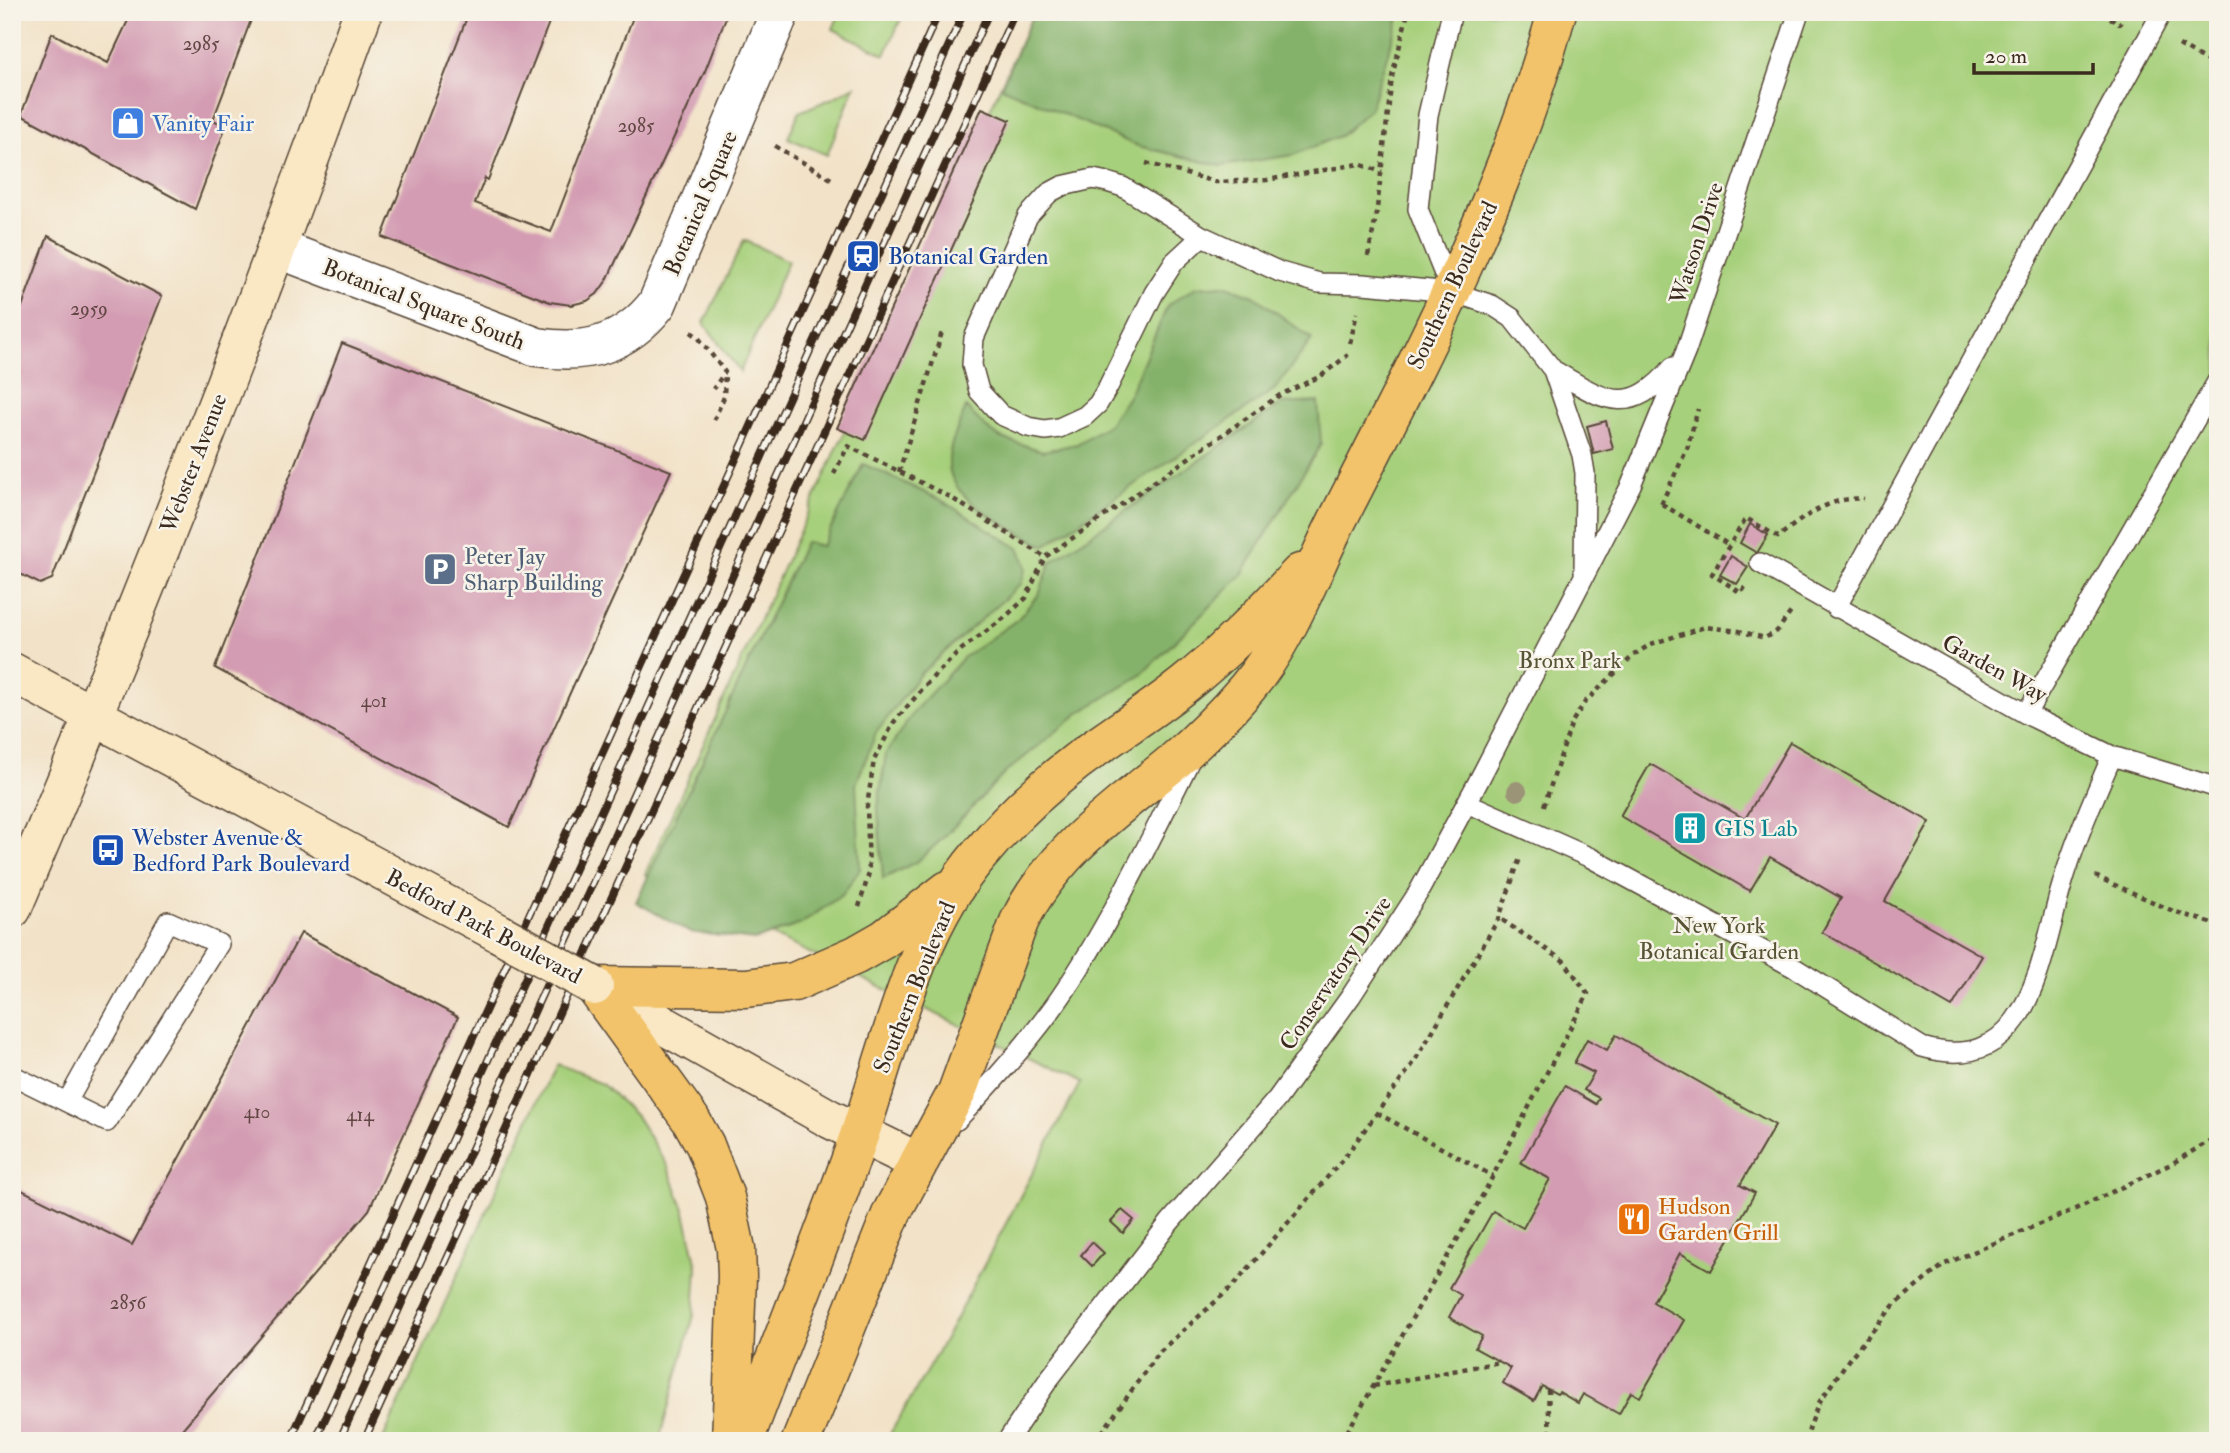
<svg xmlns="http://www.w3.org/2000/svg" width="2230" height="1453" viewBox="0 0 2230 1453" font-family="'IM FELL Double Pica',serif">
<rect width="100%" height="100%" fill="#f7f3e8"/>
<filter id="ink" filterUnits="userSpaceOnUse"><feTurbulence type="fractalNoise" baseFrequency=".0143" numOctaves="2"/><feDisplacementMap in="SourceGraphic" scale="14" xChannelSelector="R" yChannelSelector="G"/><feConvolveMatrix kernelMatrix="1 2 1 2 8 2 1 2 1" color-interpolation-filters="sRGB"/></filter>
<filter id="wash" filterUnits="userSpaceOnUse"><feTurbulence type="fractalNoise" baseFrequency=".00686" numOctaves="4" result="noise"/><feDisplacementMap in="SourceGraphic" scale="28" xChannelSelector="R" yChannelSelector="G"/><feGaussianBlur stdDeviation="1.57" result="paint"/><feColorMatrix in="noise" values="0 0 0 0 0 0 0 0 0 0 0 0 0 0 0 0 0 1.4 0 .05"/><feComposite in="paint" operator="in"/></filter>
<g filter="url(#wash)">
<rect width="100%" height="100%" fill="#f2e2c7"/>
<path fill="#a7d07b" stroke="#717d4c" stroke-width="2" d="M840 12H904L885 55 833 29Z
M1034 12H2218V1441H886L944 1341 1080 1083 645 874Z
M855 86 827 155 788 138 799 112 833 98Z
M744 240 788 261 740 372 704 323Z
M553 1065 602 1084 636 1116 667 1165 685 1212 697 1267 694 1315 659 1441H382Z"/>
<path fill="#85b26b" stroke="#606e44" stroke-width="2" d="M1034 12H1401L1370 109 1340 136 1293 155 1221 166 1138 146 1001 87Z
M1224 285 1254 296 1312 339 1275 389 1044 546C1015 529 950 503 949 464 948 445 960 424 966 407L984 426 1001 438 1043 451 1077 444 1109 424 1129 395 1168 305 1196 287Z
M1318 402 1321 444 1241 576 1140 676 1079 713 1005 773 943 838 918 861 883 879 878 807 886 753 916 709 964 657 1018 619 1039 594 1051 562 1281 404Z
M863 464 941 500 1020 549 1026 568 1021 584 920 674 876 733 856 784 860 869 843 894 801 924 755 940 689 932 636 902 805 542 822 546Z"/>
<g id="blocks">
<path fill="#d39cb2" d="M132 12H254L213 120 226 126 195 209 21 115 52 33 108 63Z
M469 12H553L488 180 485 178 475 203 551 232 635 12H728L705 71 607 280 597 294 587 301 571 305 550 302 382 237Z
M982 108 1010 120 865 440 837 428Z
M48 236 162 296 52 579 40 584 12 570V317L17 320Z
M342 343 671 471 509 827 215 668Z
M1606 421 1613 449 1594 454 1587 426Z
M1750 524 1768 535 1757 553 1740 543Z
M1731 556 1748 567 1737 584 1720 575Z
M1790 742 1930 822 1885 901 1982 956 1952 1007 1822 932 1841 898 1770 857 1750 891 1620 816 1650 764 1745 819Z
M301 933 458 1017 369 1210 172 1441H12V1185L132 1245Z
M1616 1035 1775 1125 1740 1185 1755 1193 1711 1271 1680 1253 1653 1302 1684 1320 1640 1397 1631 1392 1619 1414 1583 1394 1578 1403 1559 1392 1557 1394 1542 1386 1534 1401 1503 1383 1511 1368 1475 1348 1482 1336 1449 1317 1461 1295 1449 1288 1493 1211 1523 1228 1550 1179 1521 1163 1565 1086 1596 1104 1599 1098 1584 1090 1594 1073 1574 1063 1587 1039 1607 1050Z
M1122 1210 1134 1220 1123 1233 1111 1222Z
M1092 1242 1104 1253 1092 1266 1081 1255Z"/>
</g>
</g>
<g filter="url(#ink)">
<use href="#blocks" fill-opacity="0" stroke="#564637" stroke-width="2"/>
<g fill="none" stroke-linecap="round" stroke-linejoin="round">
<g stroke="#564637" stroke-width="22">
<path id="lane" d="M1202 236 1174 262 1154 293 1108 387 1098 404 1085 416 1059 428 1045 430 1028 427 1001 415 979 391 972 365 974 338 1028 216 1049 193 1062 186 1093 179 1107 182 1123 187 1202 236 1280 272 1319 283 1363 284 1452 292 1492 305 1512 318 1553 370 1582 455 1585 473 1584 572
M1450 289 1418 209 1428 115 1452 12
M1553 370C1603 399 1628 420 1673 367
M1760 563 2026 714 2112 756 2218 788
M1836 608 2162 12
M2026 714 2218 380
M1467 803 1591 858 1793 967 1922 1047C2027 1078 2040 964 2060 892 2073 845 2093 800 2112 756
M12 1075 107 1122 219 944 168 921 67 1102
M957 1120C993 1082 1037 1033 1066 989 1112 919 1153 835 1190 760
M1007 1441 1049 1379 1170 1222 1277 1099 1351 996 1418 893 1478 782 1631 485 1686 351 1799 12"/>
</g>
<g stroke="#564637" stroke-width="41">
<path id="street" d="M276 248 537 347C586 355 625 345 657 304L780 12"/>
</g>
<g stroke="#564637" stroke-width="41">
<path id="secondary" d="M12 672 499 933
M12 909C138 614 255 314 363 12
M594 986 830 1119 918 1162"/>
</g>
<g stroke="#564637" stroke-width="41">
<path id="primary" d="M594 986 691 1120 705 1145 725 1197 736 1249 737 1276 731 1441
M594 986 746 988 794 982 856 955 884 939 948 890
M744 1441C782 1339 823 1239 859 1136 891 1043 914 931 980 854 1008 820 1041 789 1076 762 1112 735 1150 712 1185 684 1227 651 1263 612 1300 573
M801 1441 892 1212 957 1092 1019 922C1052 853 1114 811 1171 764 1198 741 1224 715 1247 688 1289 638 1310 574 1339 517 1422 354 1509 190 1557 12"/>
</g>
<path stroke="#564637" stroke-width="4.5" stroke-dasharray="5 5" stroke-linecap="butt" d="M2102 12 2119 24 2121 22
M2179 45 2218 67
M775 146 833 180
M1146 163 1216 182 1267 180 1359 164 1382 172
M1368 256 1376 217 1392 77 1408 12
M963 263 972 265
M691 332 698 337 725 372 713 389
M1350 343 1357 313
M714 420 724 397 725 373
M899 472 942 332
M834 474 848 446 950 497 1045 557
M1661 504 1687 449 1698 409
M1662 504 1729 545
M1745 587 1741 593 1712 574 1746 518 1778 537C1802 518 1832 495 1864 499
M1544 806 1572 722 1585 702 1634 655 1651 644 1705 627 1739 631 1765 638 1777 631 1791 612
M2095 876 2173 911 2218 925
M859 907 869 873 867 806 874 760 894 722 931 679 962 649 1003 619 1026 598 1045 557 1280 395 1321 376 1348 355
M1377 1113 1493 1176
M1374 1386 1500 1362
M1548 1389 1550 1441
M1096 1441 1158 1353 1233 1286 1344 1158 1415 1061 1499 918 1520 858
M1342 1441 1485 1191 1588 994 1564 961 1499 918
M1805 1441 1818 1404 1849 1359 1895 1304 1945 1264 2080 1207 2171 1164 2218 1136"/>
<use href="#lane" stroke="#fff" stroke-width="19"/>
<use href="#street" stroke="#fff" stroke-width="38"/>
<use href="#secondary" stroke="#fae7c3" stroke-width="38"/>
<use href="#primary" stroke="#f2c36a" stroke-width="38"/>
<g stroke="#3b2a1e" stroke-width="8">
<path id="rail" d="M290 1441 939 12
M315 1441 964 12
M339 1441 989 12
M364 1441 1015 12"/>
</g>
<use href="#rail" stroke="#f7f3e8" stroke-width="5" stroke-dasharray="16" stroke-linecap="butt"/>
<g stroke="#564637" stroke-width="41" stroke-linecap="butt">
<path id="secondary-bridge" d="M499 933 594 986"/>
</g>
<use href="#secondary-bridge" stroke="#fae7c3" stroke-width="38"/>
</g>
<circle fill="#9c9477" cx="1517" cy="791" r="10"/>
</g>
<defs>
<g id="shop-square" transform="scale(1.75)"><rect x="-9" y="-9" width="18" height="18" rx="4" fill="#3f7fe0" stroke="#f7f3e8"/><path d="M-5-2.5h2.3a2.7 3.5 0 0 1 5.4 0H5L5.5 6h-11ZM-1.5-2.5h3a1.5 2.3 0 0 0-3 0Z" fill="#fff"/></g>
<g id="station-square" transform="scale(1.75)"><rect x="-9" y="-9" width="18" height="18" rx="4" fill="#1a4fb4" stroke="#f7f3e8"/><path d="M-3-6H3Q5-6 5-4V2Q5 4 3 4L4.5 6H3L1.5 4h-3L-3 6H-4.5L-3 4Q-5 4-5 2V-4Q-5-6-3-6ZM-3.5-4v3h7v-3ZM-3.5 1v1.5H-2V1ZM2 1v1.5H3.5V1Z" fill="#fff"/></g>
<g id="parking-square" transform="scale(1.75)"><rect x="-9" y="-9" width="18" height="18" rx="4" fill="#5c6f8a" stroke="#f7f3e8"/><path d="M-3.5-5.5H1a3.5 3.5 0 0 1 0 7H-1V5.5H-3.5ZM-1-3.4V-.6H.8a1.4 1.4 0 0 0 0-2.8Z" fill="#fff"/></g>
<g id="building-square" transform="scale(1.75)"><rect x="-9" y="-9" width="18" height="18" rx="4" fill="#0f9aa8" stroke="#f7f3e8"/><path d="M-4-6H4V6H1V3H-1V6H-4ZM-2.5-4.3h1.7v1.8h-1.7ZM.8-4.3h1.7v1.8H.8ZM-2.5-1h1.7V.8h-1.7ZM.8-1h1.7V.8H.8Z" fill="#fff"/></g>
<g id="bus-square" transform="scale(1.75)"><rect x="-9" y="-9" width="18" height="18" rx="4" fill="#1a4fb4" stroke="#f7f3e8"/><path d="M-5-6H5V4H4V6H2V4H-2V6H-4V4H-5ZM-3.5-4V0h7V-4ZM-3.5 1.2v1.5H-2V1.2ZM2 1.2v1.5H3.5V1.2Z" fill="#fff"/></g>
<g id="restaurant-square" transform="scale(1.75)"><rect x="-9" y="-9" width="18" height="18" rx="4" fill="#e8710a" stroke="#f7f3e8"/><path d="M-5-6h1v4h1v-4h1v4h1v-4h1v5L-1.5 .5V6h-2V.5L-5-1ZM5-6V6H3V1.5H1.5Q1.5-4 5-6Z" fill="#fff"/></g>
</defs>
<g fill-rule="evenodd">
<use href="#shop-square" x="128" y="123"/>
<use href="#station-square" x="863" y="256"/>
<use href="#parking-square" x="440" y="569"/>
<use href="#building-square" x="1690" y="828"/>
<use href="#bus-square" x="108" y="850"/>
<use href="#restaurant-square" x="1634" y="1219"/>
</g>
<g text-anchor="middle" stroke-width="5" stroke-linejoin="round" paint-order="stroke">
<g font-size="19" fill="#614643">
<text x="201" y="50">2985</text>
<text x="636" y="132">2985</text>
<text x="89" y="315">2959</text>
<text x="374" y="707">401</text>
<text x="257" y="1118">410</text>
<text x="360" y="1121">414</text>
<text x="128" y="1309">2856</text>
</g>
<g font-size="23" fill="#366cbe" stroke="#f7f3e8" text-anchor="start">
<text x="152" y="131">Vanity Fair</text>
</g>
<g font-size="23" fill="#3b2a1e" stroke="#f7f3e8">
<text transform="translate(700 203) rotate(-67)" y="8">Botanical Square</text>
<text transform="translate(1696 243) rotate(-72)" y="8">Watson Drive</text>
<text transform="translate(1452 285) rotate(-65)" y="8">Southern Boulevard</text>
<text transform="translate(424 304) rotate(21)" y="8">Botanical Square South</text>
<text transform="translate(193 463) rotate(-69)" y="8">Webster Avenue</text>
<text transform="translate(1995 668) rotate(29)" y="8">Garden Way</text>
<text transform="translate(484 926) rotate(28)" y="8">Bedford Park Boulevard</text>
<text transform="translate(1335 973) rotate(-56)" y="8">Conservatory Drive</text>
<text transform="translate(914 987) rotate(-68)" y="8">Southern Boulevard</text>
</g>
<g font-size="23" fill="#164399" stroke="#f7f3e8" text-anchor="start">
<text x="888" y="264">Botanical Garden</text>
<text x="132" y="845">Webster Avenue &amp;<tspan x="132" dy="26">Bedford Park Boulevard</tspan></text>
</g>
<g font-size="23" fill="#4e5e75" stroke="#f7f3e8" text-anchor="start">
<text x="464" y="564">Peter Jay<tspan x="464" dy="26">Sharp Building</tspan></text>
</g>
<g font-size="23" fill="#565435" stroke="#f7f3e8">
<text x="1570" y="668">Bronx Park</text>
<text x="1719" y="933">New York<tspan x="1719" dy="26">Botanical Garden</tspan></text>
</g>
<g font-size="23" fill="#0d838f" stroke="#f7f3e8" text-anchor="start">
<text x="1714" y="836">GIS Lab</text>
</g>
<g font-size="23" fill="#c56008" stroke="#f7f3e8" text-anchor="start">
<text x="1658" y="1214">Hudson<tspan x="1658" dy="26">Garden Grill</tspan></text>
</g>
</g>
<rect width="2230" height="1453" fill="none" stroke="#f7f3e8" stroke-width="42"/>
<path d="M1974 63v10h119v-10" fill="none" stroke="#3b2a1e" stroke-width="3.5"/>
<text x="1985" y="63" font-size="21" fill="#3b2a1e" stroke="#f7f3e8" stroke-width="5" paint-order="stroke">20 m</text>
</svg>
